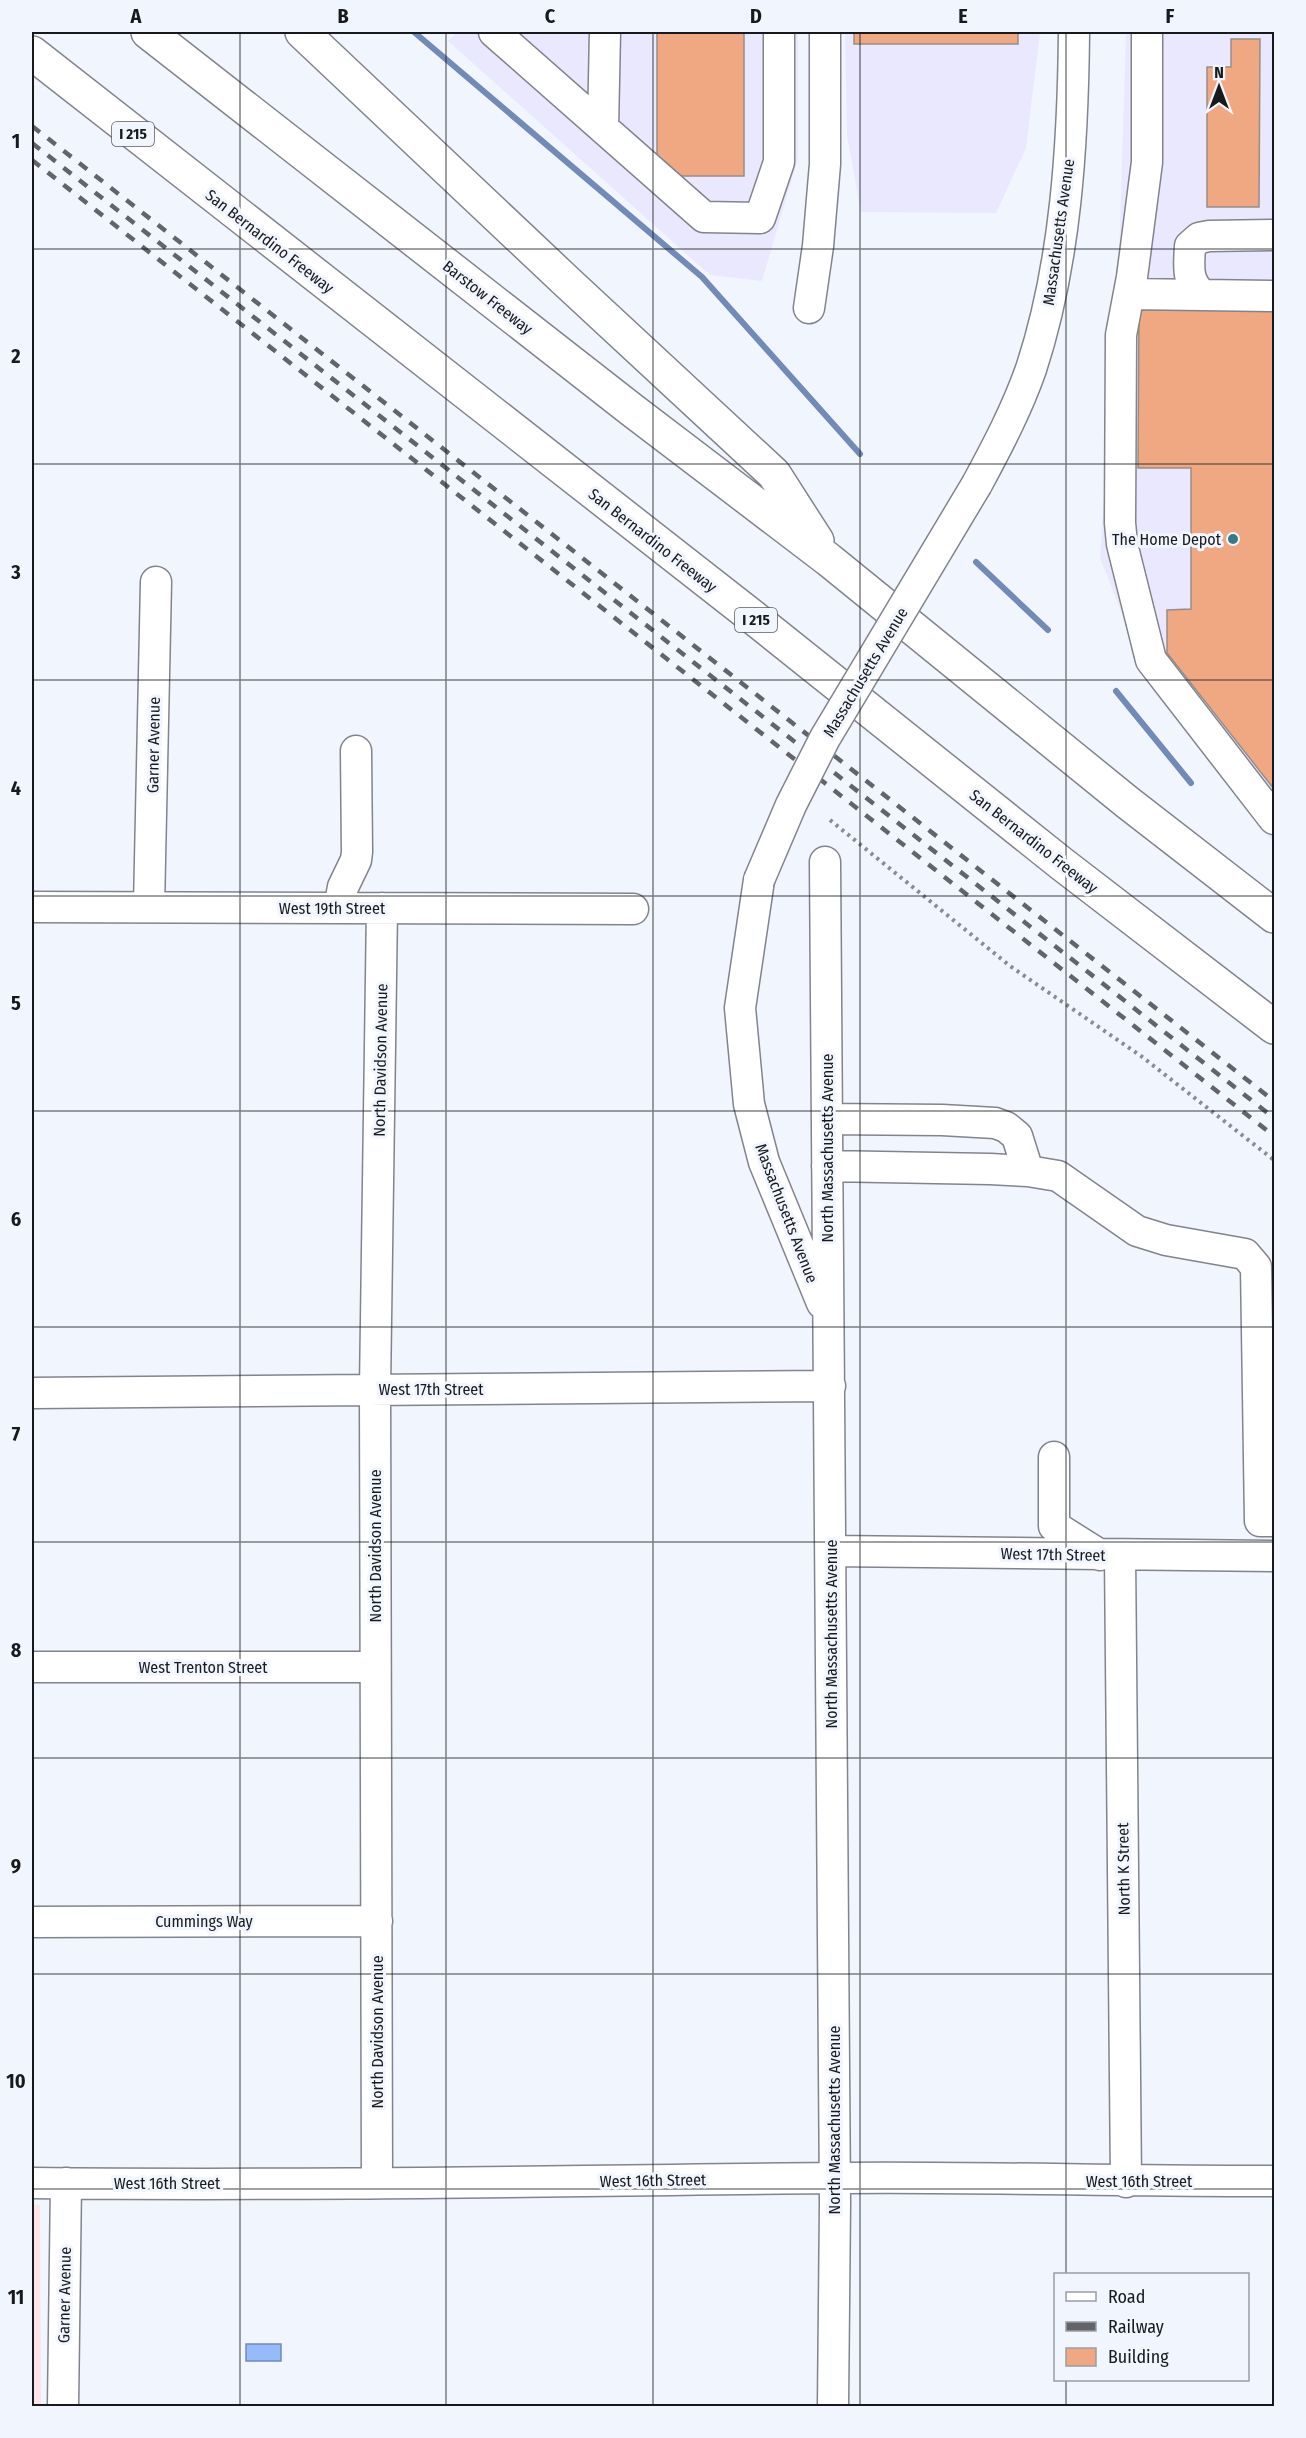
<svg xmlns="http://www.w3.org/2000/svg" width="1306" height="2438" viewBox="0 0 1306 2438" font-family="'Fira Sans Condensed',sans-serif">
<rect width="100%" height="100%" fill="#f1f5fe"/>
<path fill="#eae8fe" d="M458 32H798V158L762 281 710 275 448 41Z
M845 32H1040L1026 148 996 213 861 212 847 135Z
M1126 32H1274V843L1152 690 1100 558 1118 291Z"/>
<path fill="#fee3e9" d="M32 2205H40L41 2406H32Z"/>
<path fill="#97bafa" stroke="#718ab8" stroke-width="1.5" d="M246 2344H281V2361H246Z"/>
<g fill="none" stroke-linecap="round" stroke-linejoin="round">
<path stroke="#718ab8" stroke-width="6" d="M414 32 702 277 860 454
M976 562 1048 630
M1116 691 1191 783"/>
</g>
<path fill="#f0a882" stroke="#968d88" stroke-width="1.5" d="M657 32H744V176H677L657 159Z
M854 32H1018V44H854Z
M1231 39H1260L1259 207H1207V67H1231Z
M1274 309V789L1167 653V610L1191 609V468H1138L1139 310Z"/>
<g fill="none" stroke-linecap="round" stroke-linejoin="round">
<g stroke="#81848c" stroke-width="33">
<path id="minor" d="M494 32 704 217 760 218 779 162V32
M1147 32V162L1132 277 1121 335 1120 523 1122 544 1151 660 1274 819
M603 128 605 32
M1274 235 1209 236 1199 238 1190 246C1189 266 1186 282 1203 295L1274 296
M1129 294 1203 295
M809 308 818 246 825 164V32
M977 484C997 447 1017 409 1031 369 1066 263 1073 143 1074 32
M825 862 835 2202 833 2406
M759 880 740 1008 749 1104 764 1162 822 1303
M32 907 633 909
M149 907 156 582
M339 908 343 887 356 860 357 852 356 751
M827 1119 942 1120 995 1123 1006 1127 1017 1136 1028 1171
M827 1166 990 1169 1028 1171 1058 1176 1137 1231 1166 1240 1245 1254 1256 1267 1260 1521H1274
M32 1393 830 1386
M1054 1457V1526L1100 1555
M831 1551 1274 1556
M1120 1555 1126 2182
M32 1667H375
M32 1922 377 1921
M32 2183C298 2186 565 2181 831 2178 979 2176 1127 2182 1274 2181
M377 2183 375 1389 382 908
M63 2406 66 2183"/>
</g>
<g stroke="#81848c" stroke-width="36">
<path id="highway" d="M148 32 632 410 829 560 1127 802 1274 916
M302 32 567 282 774 474 817 541
M32 53 749 614 1062 864 1274 1027"/>
</g>
<path stroke="#898b92" stroke-width="4" stroke-dasharray="3 4.5" stroke-linecap="butt" d="M830 820 1010 966 1141 1056 1274 1160"/>
<use href="#minor" stroke="#fff" stroke-width="30"/>
<use href="#highway" stroke="#fff" stroke-width="33"/>
<path stroke="#62646a" stroke-width="4.5" stroke-dasharray="10 10" stroke-linecap="butt" d="M32 126 1274 1101
M32 143 1274 1118
M32 160 1274 1136"/>
<g stroke="#81848c" stroke-width="33" stroke-linecap="butt">
<path id="minor-bridge" d="M759 880 791 805 825 738 977 484"/>
</g>
<use href="#minor-bridge" stroke="#fff" stroke-width="30"/>
</g>
<path fill="none" stroke="#18191d" stroke-width="1.5" stroke-opacity="0.55" d="M240 32V2406M446 32V2406M653 32V2406M860 32V2406M1066 32V2274M32 249H1274M32 464H1274M32 680H1274M32 896H1274M32 1111H1274M32 1327H1274M32 1542H1274M32 1758H1274M32 1974H1274M32 2189H1274M1066 2380V2406"/>
<circle fill="#347c84" stroke="#f1f5fe" stroke-width="2" cx="1233" cy="539" r="6"/>
<g text-anchor="middle" stroke-width="6" stroke-linejoin="round" paint-order="stroke">
<g fill="#f1f5fe" stroke="#595b60" stroke-width="1.5">
<rect x="112" y="122" width="42" height="24" rx="4.5"/>
<rect x="735" y="608" width="42" height="24" rx="4.5"/>
</g>
<g font-size="15" font-weight="bold" fill="#18191d">
<text x="133" y="139">I 215</text>
<text x="756" y="625">I 215</text>
</g>
<g font-size="16" fill="#18191d" stroke="#f1f5fe">
<text transform="translate(1058 232) rotate(-82)" y="6">Massachusetts Avenue</text>
<text transform="translate(270 241) rotate(38)" y="6">San Bernardino Freeway</text>
<text transform="translate(488 297) rotate(38)" y="6">Barstow Freeway</text>
<text transform="translate(653 540) rotate(38)" y="6">San Bernardino Freeway</text>
<text transform="translate(865 672) rotate(-59)" y="6">Massachusetts Avenue</text>
<text transform="translate(153 745) rotate(-89)" y="6">Garner Avenue</text>
<text transform="translate(1034 841) rotate(38)" y="6">San Bernardino Freeway</text>
<text x="332" y="914">West 19th Street</text>
<text transform="translate(380 1060) rotate(-89)" y="6">North Davidson Avenue</text>
<text transform="translate(827 1148) rotate(-90)" y="6">North Massachusetts Avenue</text>
<text transform="translate(787 1213) rotate(69)" y="6">Massachusetts Avenue</text>
<text x="431" y="1395">West 17th Street</text>
<text transform="translate(375 1546) rotate(-90)" y="6">North Davidson Avenue</text>
<text transform="translate(1053 1554) rotate(1)" y="6">West 17th Street</text>
<text transform="translate(831 1634) rotate(-90)" y="6">North Massachusetts Avenue</text>
<text x="203" y="1673">West Trenton Street</text>
<text transform="translate(1123 1869) rotate(-91)" y="6">North K Street</text>
<text x="204" y="1927">Cummings Way</text>
<text transform="translate(377 2032) rotate(-90)" y="6">North Davidson Avenue</text>
<text transform="translate(834 2120) rotate(-90)" y="6">North Massachusetts Avenue</text>
<text transform="translate(653 2180) rotate(-1)" y="6">West 16th Street</text>
<text x="1139" y="2187">West 16th Street</text>
<text x="167" y="2189">West 16th Street</text>
<text transform="translate(64 2295) rotate(-89)" y="6">Garner Avenue</text>
</g>
<g font-size="16" fill="#18191d" stroke="#f1f5fe" text-anchor="end">
<text x="1221" y="545">The Home Depot</text>
</g>
</g>
<rect width="1306" height="2438" fill="none" stroke="#f1f5fe" stroke-width="66"/>
<rect x="1054" y="2273" width="195" height="108" fill="#f1f5fe" stroke="#9a9da4" stroke-width="1.5"/>
<rect x="1066" y="2292" width="30" height="9" fill="#ffffff" stroke="#9a9da4" stroke-width="1.5"/>
<text x="1108" y="2303" font-size="18" fill="#18191d">Road</text>
<rect x="1066" y="2322" width="30" height="9" fill="#62646a" stroke="#9a9da4" stroke-width="1.5"/>
<text x="1108" y="2333" font-size="18" fill="#18191d">Railway</text>
<rect x="1066" y="2348" width="30" height="18" fill="#f0a882" stroke="#9a9da4" stroke-width="1.5"/>
<text x="1108" y="2363" font-size="18" fill="#18191d">Building</text>
<g transform="translate(1219 87)" stroke="#f1f5fe" stroke-width="4.5" paint-order="stroke">
<path d="M0-4.5L10 22L0 15L-10 22Z" fill="#18191d"/>
<text y="-9" font-size="16" font-weight="bold" text-anchor="middle" fill="#18191d">N</text>
</g>
<rect x="33" y="33" width="1240" height="2372" fill="none" stroke="#18191d" stroke-width="2"/>
<g font-size="20" text-anchor="middle" font-weight="bold" fill="#18191d">
<text x="136" y="23">A</text>
<text x="343" y="23">B</text>
<text x="550" y="23">C</text>
<text x="756" y="23">D</text>
<text x="963" y="23">E</text>
<text x="1170" y="23">F</text>
<text x="16" y="148">1</text>
<text x="16" y="363">2</text>
<text x="16" y="579">3</text>
<text x="16" y="795">4</text>
<text x="16" y="1010">5</text>
<text x="16" y="1226">6</text>
<text x="16" y="1441">7</text>
<text x="16" y="1657">8</text>
<text x="16" y="1873">9</text>
<text x="16" y="2088">10</text>
<text x="16" y="2304">11</text>
</g>
</svg>
